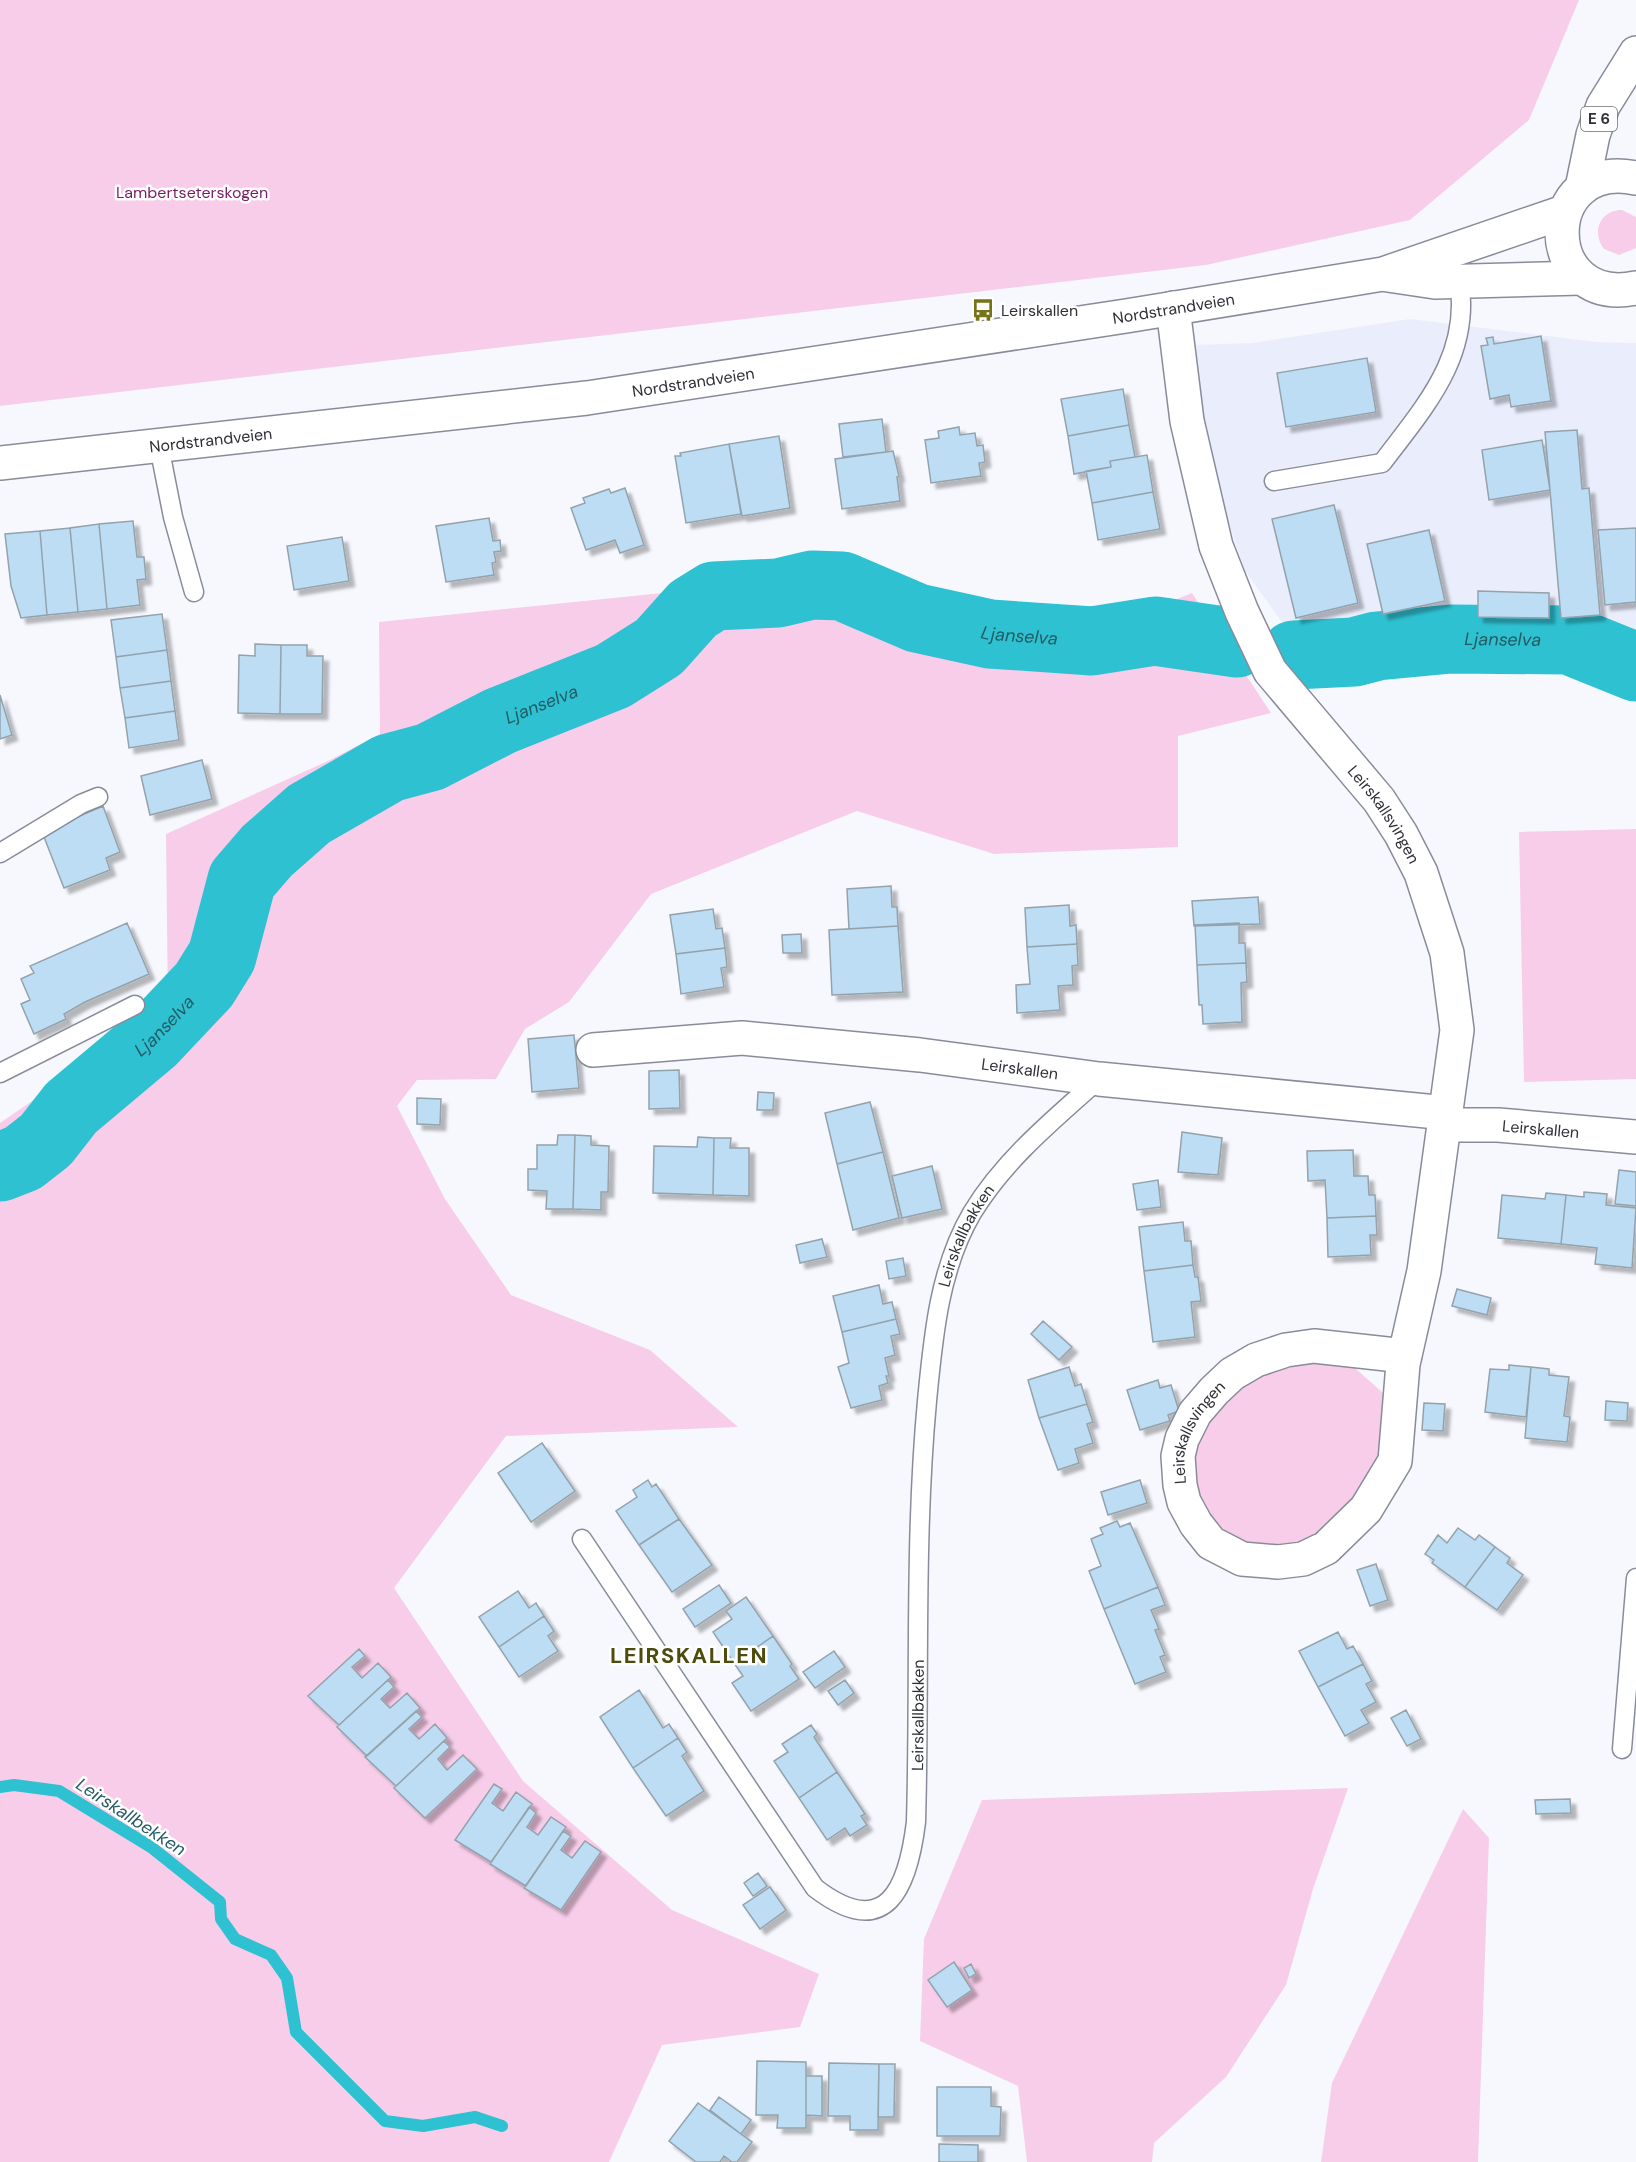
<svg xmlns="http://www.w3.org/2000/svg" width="1636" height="2162" viewBox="0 0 1636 2162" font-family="'DM Sans',sans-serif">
<defs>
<filter id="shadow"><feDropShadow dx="5.5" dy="5.5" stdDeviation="1.5" flood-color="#0004"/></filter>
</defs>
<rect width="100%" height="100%" fill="#f6f8fe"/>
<path fill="#eaeefc" d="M1410 319 1597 342 1636 343V663L1287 629 1245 571 1213 477 1193 345 1252 343Z"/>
<path fill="#f8cde9" d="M0 0H1579L1529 120 1410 220 1206 265 0 406Z
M1622 210 1636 217V248L1619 255 1604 249C1591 232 1600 210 1622 210Z
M825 558 1079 639 1192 593 1271 713 1178 736V847L994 854 857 811 651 894 569 1002 525 1029 496 1079 417 1080 397 1106 445 1199 511 1295 650 1350 738 1427 506 1436 394 1588 523 1781 672 1910 819 1974 800 2027 662 2045 609 2162H0V1123L168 1008 166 834 328 761 380 734 379 622 692 590Z
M1636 829V1079L1524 1082 1519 832Z
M1334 1363 1355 1368 1383 1393 1389 1410 1381 1457 1363 1490 1321 1533 1302 1543 1278 1549 1256 1546 1240 1541 1216 1525 1199 1501 1190 1469 1194 1443 1217 1409 1236 1391 1257 1378 1301 1364Z
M1348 1788 1313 1889 1286 1985 1226 2077 1154 2143 1152 2162H1027L1018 2086 920 2041 924 1939 982 1800Z
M1463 1809 1489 1838 1478 2162H1321L1332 2083Z"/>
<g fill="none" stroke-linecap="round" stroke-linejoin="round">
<path stroke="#2ec1d2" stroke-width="12" d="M0 1787 14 1785 59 1791 151 1847 220 1902 221 1919 235 1939 271 1955 287 1978 296 2032 385 2121 423 2126 475 2117 502 2126"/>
<g stroke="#2ec1d2" stroke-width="69">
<path id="s1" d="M1294 655 1354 652 1377 646 1451 639 1569 640 1636 667"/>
<path id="s2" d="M0 1167 23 1158 46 1140 71 1108 152 1040 204 985 222 956 242 880 267 851 309 814 389 768 430 757 500 721 613 676 659 647 693 609 714 596 778 593 812 585 842 586 917 618 990 634 1092 641 1155 631 1237 643"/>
</g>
</g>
<path fill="#bcddf4" stroke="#94a2ac" stroke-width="1.5" filter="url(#shadow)" d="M1541 336 1551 401 1511 407 1509 395 1490 399 1481 346 1488 345 1486 338 1493 337 1494 344Z
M1367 358 1376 412 1286 427 1277 373Z
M1123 389 1129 425 1068 436 1061 399Z
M882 419 886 452 843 457 839 424Z
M1129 425 1135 457 1110 461 1111 467 1074 474 1068 436Z
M959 427 960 435 975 433 977 446 983 445 985 462 979 463 981 476 931 483 925 440 939 438 938 431Z
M1577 430 1582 489 1589 488 1600 615 1561 618 1545 432Z
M779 436 790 508 742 516 729 444Z
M1542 440 1550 490 1489 500 1482 450Z
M729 444 741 514 686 523 675 456H681L680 453Z
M893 451 899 476 897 477 900 501 842 509 835 459Z
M1147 455 1153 492 1092 503 1086 471 1111 467 1110 461Z
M625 488 644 545 620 553 615 540 586 550 571 508 585 503 583 498 609 489 611 493Z
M1153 492 1160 529 1098 540 1092 503Z
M1334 505 1358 603 1296 618 1272 519Z
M489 518 493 541 500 540 501 551 494 552 496 562 492 563 494 575 446 582 436 526Z
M133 521 137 557H144L146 579 137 580 140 605 107 609 99 524Z
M99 524 107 609 78 612 70 528Z
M70 528 78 612 47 615 40 531Z
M1636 528V602L1605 605 1598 530Z
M1429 530 1445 601 1383 614 1367 544Z
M40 531 47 615 21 618 11 586 5 534Z
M342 537 349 581 294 590 287 546Z
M1478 591 1549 593V618L1478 617Z
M162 614 167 650 116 657 111 620Z
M255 644 281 645 280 714 238 713 239 655 255 656Z
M281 645H307V656H323L322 714H280Z
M167 650 171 681 120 688 116 657Z
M171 681 175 711 125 718 120 688Z
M0 695 12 735 0 739Z
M175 711 179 740 129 748 125 718Z
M202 760 212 799 150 815 141 776Z
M103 806 120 852 106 858 110 870 64 888 42 832Z
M891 886 892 907H897L898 926 849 929 847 889Z
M1258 897 1260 924 1194 926 1192 901Z
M1069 905 1070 926 1076 925 1077 944 1027 947 1025 908Z
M713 909 716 929 722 928 725 948 676 954 670 915Z
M127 923 149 974 85 1002 64 1014 66 1019 34 1034 21 1004 30 1000 21 979 34 973 30 966Z
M1239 923V943H1245L1246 963 1197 965 1195 925Z
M898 926 903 992 832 995 829 930Z
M801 934 802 953H783L782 935Z
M1077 944 1078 965 1072 966 1073 985 1058 986 1060 1010 1017 1013 1016 985 1030 984 1027 947Z
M725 948 727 967 721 968 724 987 681 994 676 954Z
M1246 963 1247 982 1241 983 1242 1022 1203 1024 1202 1005H1199L1197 965Z
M574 1035 579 1088 532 1092 528 1039Z
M679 1070 680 1108 649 1109V1071Z
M758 1092 774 1093 773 1110H757Z
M417 1098 441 1099 440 1125 417 1124Z
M870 1102 883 1152 837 1164 825 1113Z
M1182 1132 1222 1138 1218 1175 1178 1172Z
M558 1135H575L573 1209H546L547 1191 528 1190V1169H537V1145H557Z
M575 1135 591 1136V1145L609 1146 608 1192H601V1210L573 1209Z
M698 1137 714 1138 713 1195 653 1193 654 1146 697 1147Z
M714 1138H731L730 1148H749V1196L713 1195Z
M1353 1150 1354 1176H1368L1369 1195H1375L1376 1216 1327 1218 1325 1180 1308 1181 1307 1151Z
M883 1152 899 1218 853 1230 837 1164Z
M932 1166 942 1209 902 1218 892 1176Z
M1619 1170 1636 1172V1206L1615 1204Z
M1158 1180 1161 1207 1137 1210 1133 1184Z
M1584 1192 1607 1194 1606 1205 1636 1208 1632 1268 1595 1264 1597 1248 1561 1244 1566 1195 1584 1197Z
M1546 1193 1566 1195 1561 1244 1498 1238 1502 1195 1545 1199Z
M1376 1216 1377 1235H1370L1371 1255 1328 1257 1327 1218Z
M1183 1222 1185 1241H1191L1193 1265 1144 1271 1139 1227Z
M822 1239 827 1257 800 1263 796 1245Z
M903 1258 906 1276 889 1279 886 1261Z
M1193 1265 1195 1277H1198L1201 1301 1191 1302 1195 1337 1153 1342 1144 1271Z
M879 1285 883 1304 892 1302 896 1319 842 1332 833 1296Z
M1457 1289 1491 1298 1487 1315 1452 1306Z
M896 1319 900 1334 891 1336 895 1355 885 1358 889 1376H886L888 1383 879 1386 882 1400 851 1408 838 1367 849 1363 842 1332Z
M1043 1321 1072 1347 1059 1360 1031 1334Z
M1509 1365 1531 1367 1526 1417 1485 1412 1490 1369 1509 1370Z
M1069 1367 1075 1386 1081 1384 1087 1404 1039 1418 1028 1380Z
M1531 1367 1549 1369V1375L1569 1377 1564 1416 1570 1417 1567 1442 1525 1438Z
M1158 1380 1160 1388 1171 1385 1179 1411 1168 1415 1170 1421 1140 1430 1127 1390Z
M1606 1401 1628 1403 1627 1421 1605 1420Z
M1424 1403 1445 1404 1443 1431 1422 1430Z
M1087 1404 1093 1422 1087 1424 1093 1443 1075 1449 1079 1463 1058 1470 1039 1418Z
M542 1443 575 1491 531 1522 498 1473Z
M648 1480 652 1487 656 1484 679 1519 639 1545 616 1511 637 1497 633 1490Z
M1140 1480 1147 1503 1108 1515 1101 1492Z
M679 1519 712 1565 672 1592 639 1545Z
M1117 1521 1120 1527 1130 1523 1158 1587 1104 1609 1089 1571 1101 1566 1091 1539 1103 1534 1100 1528Z
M1458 1528 1475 1540 1479 1535 1495 1547 1465 1587 1432 1563 1434 1560 1425 1554 1438 1535 1447 1543Z
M1495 1547 1510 1558 1507 1563 1523 1575 1497 1610 1465 1587Z
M1376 1564 1388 1600 1370 1606 1357 1570Z
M719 1585 731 1603 695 1627 683 1609Z
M1158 1587 1165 1605 1151 1610 1159 1629 1155 1630 1165 1655 1160 1657 1166 1672 1135 1684 1104 1609Z
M518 1591 529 1608 536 1603 544 1616 499 1647 479 1617Z
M746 1597 773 1636 734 1663 713 1632 732 1619 726 1611Z
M544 1616 554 1631 548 1636 558 1651 519 1677 499 1647Z
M1338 1632 1347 1649 1353 1646 1363 1664 1318 1687 1299 1651Z
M773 1636 792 1664 790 1666 799 1679 751 1711 732 1683 743 1676 734 1663Z
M359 1649 365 1656 352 1667 362 1678 378 1663 391 1677 339 1725 308 1696Z
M834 1651 845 1667 815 1688 803 1672Z
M1363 1664 1372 1681 1366 1684 1376 1702 1361 1710 1369 1723 1345 1736 1318 1687Z
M388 1680 394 1687 381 1699 390 1708 407 1693 420 1708 367 1756 337 1727Z
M845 1680 854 1693 838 1705 828 1691Z
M639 1690 663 1728 669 1724 678 1738 633 1768 600 1717Z
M1406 1710 1421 1739 1407 1746 1391 1718Z
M416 1711 422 1717 409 1729 419 1739 435 1724 447 1738 396 1786 365 1757Z
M811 1725 817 1734 814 1737 837 1772 799 1798 774 1761 788 1752 782 1744Z
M678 1738 687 1752 682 1756 704 1791 666 1816 633 1768Z
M444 1741 450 1747 438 1759 447 1770 463 1755 477 1769 425 1818 394 1788Z
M837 1772 865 1814 861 1816 867 1825 850 1836 845 1828 827 1840 799 1798Z
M494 1784 502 1789 492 1803 503 1811 516 1792 532 1804 491 1862 455 1840Z
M1570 1799 1571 1813 1536 1814 1535 1800Z
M529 1807 536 1813 527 1827 538 1835 551 1817 566 1827 526 1886 490 1864Z
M563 1831 571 1836 561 1850 572 1858 585 1841 601 1852 561 1910 524 1888Z
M758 1873 767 1886 753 1896 744 1883Z
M770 1887 786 1910 760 1929 743 1905Z
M954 1962 972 1990 947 2007 928 1980Z
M971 1964 976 1974 969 1978 964 1968Z
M757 2061 806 2062V2128H777L778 2115H756Z
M829 2063 879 2064 878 2130H850V2116H828Z
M879 2064H895L894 2117H878Z
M806 2076H822V2116L806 2115Z
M937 2087H991V2106L1001 2107 1000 2136H937Z
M719 2097 751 2120 741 2134 710 2110Z
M698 2103 752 2142 737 2162H732L724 2156 720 2162H696L669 2141Z
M939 2144 978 2145V2162H939Z"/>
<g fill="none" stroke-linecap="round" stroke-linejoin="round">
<g stroke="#888c9a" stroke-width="21">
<g id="lane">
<path d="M159 446 173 517 194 592"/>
<path d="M1274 481 1382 463C1426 405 1474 353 1458 274"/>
<path d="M0 853 81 804 98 797"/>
<path d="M0 1073 135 1005"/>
<path id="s3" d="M582 1539 815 1888C887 1943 908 1887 916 1822 920 1682 914 1541 927 1401 933 1338 939 1269 972 1213 1004 1160 1053 1120 1099 1079"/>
<path d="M1622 1749 1636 1578"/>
</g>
</g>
<g stroke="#888c9a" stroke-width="36">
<g id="street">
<path id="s4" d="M1173 308 1187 421 1216 546 1242 612 1270 671 1379 800 1401 834 1421 873 1447 953 1457 1030 1424 1271 1403 1364 1395 1461 1366 1509 1326 1548 1303 1559 1278 1562 1242 1559 1211 1543 1196 1524 1184 1502 1180 1485 1178 1456 1182 1439 1195 1413 1214 1391 1232 1374 1256 1360 1286 1350 1314 1346 1405 1356"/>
<path id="s5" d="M593 1050 742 1038 920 1055 1099 1079 1447 1113"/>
<path id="s6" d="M1445 1125H1498L1636 1137"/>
</g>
</g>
<g stroke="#888c9a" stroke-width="36">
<g id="secondary">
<path d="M1388 275 1435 282 1581 278"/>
<path id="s7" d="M0 463 587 398 1126 316 1383 274 1564 212"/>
</g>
</g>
<g stroke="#888c9a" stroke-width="36">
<path id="highway" d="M1636 178C1537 158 1538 308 1636 288
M1582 188 1593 135 1603 106 1636 53"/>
</g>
<use href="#lane" stroke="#fff" stroke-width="18"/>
<use href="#street" stroke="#fff" stroke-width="33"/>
<use href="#secondary" stroke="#fff" stroke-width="33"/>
<use href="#highway" stroke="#fff" stroke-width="33"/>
</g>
<defs>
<g id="bus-bare" transform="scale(1.8)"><path d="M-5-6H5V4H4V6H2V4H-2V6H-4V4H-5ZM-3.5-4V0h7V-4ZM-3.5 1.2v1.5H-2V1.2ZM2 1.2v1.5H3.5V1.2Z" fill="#777317" stroke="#fff" stroke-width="2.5" paint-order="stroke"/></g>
</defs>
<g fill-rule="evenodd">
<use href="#bus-bare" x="983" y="310"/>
</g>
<g text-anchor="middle" stroke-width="5" stroke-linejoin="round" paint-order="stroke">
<rect fill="#fff" stroke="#6d6e72" stroke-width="1.5" x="1581" y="107" width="36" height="24" rx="4.5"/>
<g font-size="15" font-weight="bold" fill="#2e3036">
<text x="1599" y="124">E 6</text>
</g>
<g font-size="16" fill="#791c63" stroke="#fff">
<text x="192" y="198">Lambertseterskogen</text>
</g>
<g font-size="16" fill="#2e3036" stroke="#fff">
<text dy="6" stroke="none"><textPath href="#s7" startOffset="1184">Nordstrandveien</textPath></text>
<text dy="6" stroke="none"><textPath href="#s7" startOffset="698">Nordstrandveien</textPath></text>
<text dy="6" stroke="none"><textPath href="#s7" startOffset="212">Nordstrandveien</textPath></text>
<text dy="6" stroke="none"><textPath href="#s4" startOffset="562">Leirskallsvingen</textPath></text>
<text dy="6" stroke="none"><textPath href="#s5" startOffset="429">Leirskallen</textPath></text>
<text dy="6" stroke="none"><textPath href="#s6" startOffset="96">Leirskallen</textPath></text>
<text dy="6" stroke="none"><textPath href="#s3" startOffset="1179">Leirskallbakken</textPath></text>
<text dy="6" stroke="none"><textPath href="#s4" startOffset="1588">Leirskallsvingen</textPath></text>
<text dy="6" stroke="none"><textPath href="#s3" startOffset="693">Leirskallbakken</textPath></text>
</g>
<g font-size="16" fill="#2e3036" stroke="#fff" text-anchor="start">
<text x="1001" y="316">Leirskallen</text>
</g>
<g font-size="18" font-style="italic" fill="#245c63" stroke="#fff">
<text dy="6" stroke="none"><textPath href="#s2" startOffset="1263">Ljanselva</textPath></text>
<text dy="6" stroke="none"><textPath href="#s1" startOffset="210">Ljanselva</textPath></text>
<text dy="6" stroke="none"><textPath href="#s2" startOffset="741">Ljanselva</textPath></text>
<text dy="6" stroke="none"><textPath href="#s2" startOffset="219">Ljanselva</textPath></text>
<text transform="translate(131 1817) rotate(33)" y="6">Leirskallbekken</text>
</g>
<g font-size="22" font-weight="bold" letter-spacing="1.5" fill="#4e4c0d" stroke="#fff">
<text x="689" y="1663">LEIRSKALLEN</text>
</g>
</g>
</svg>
